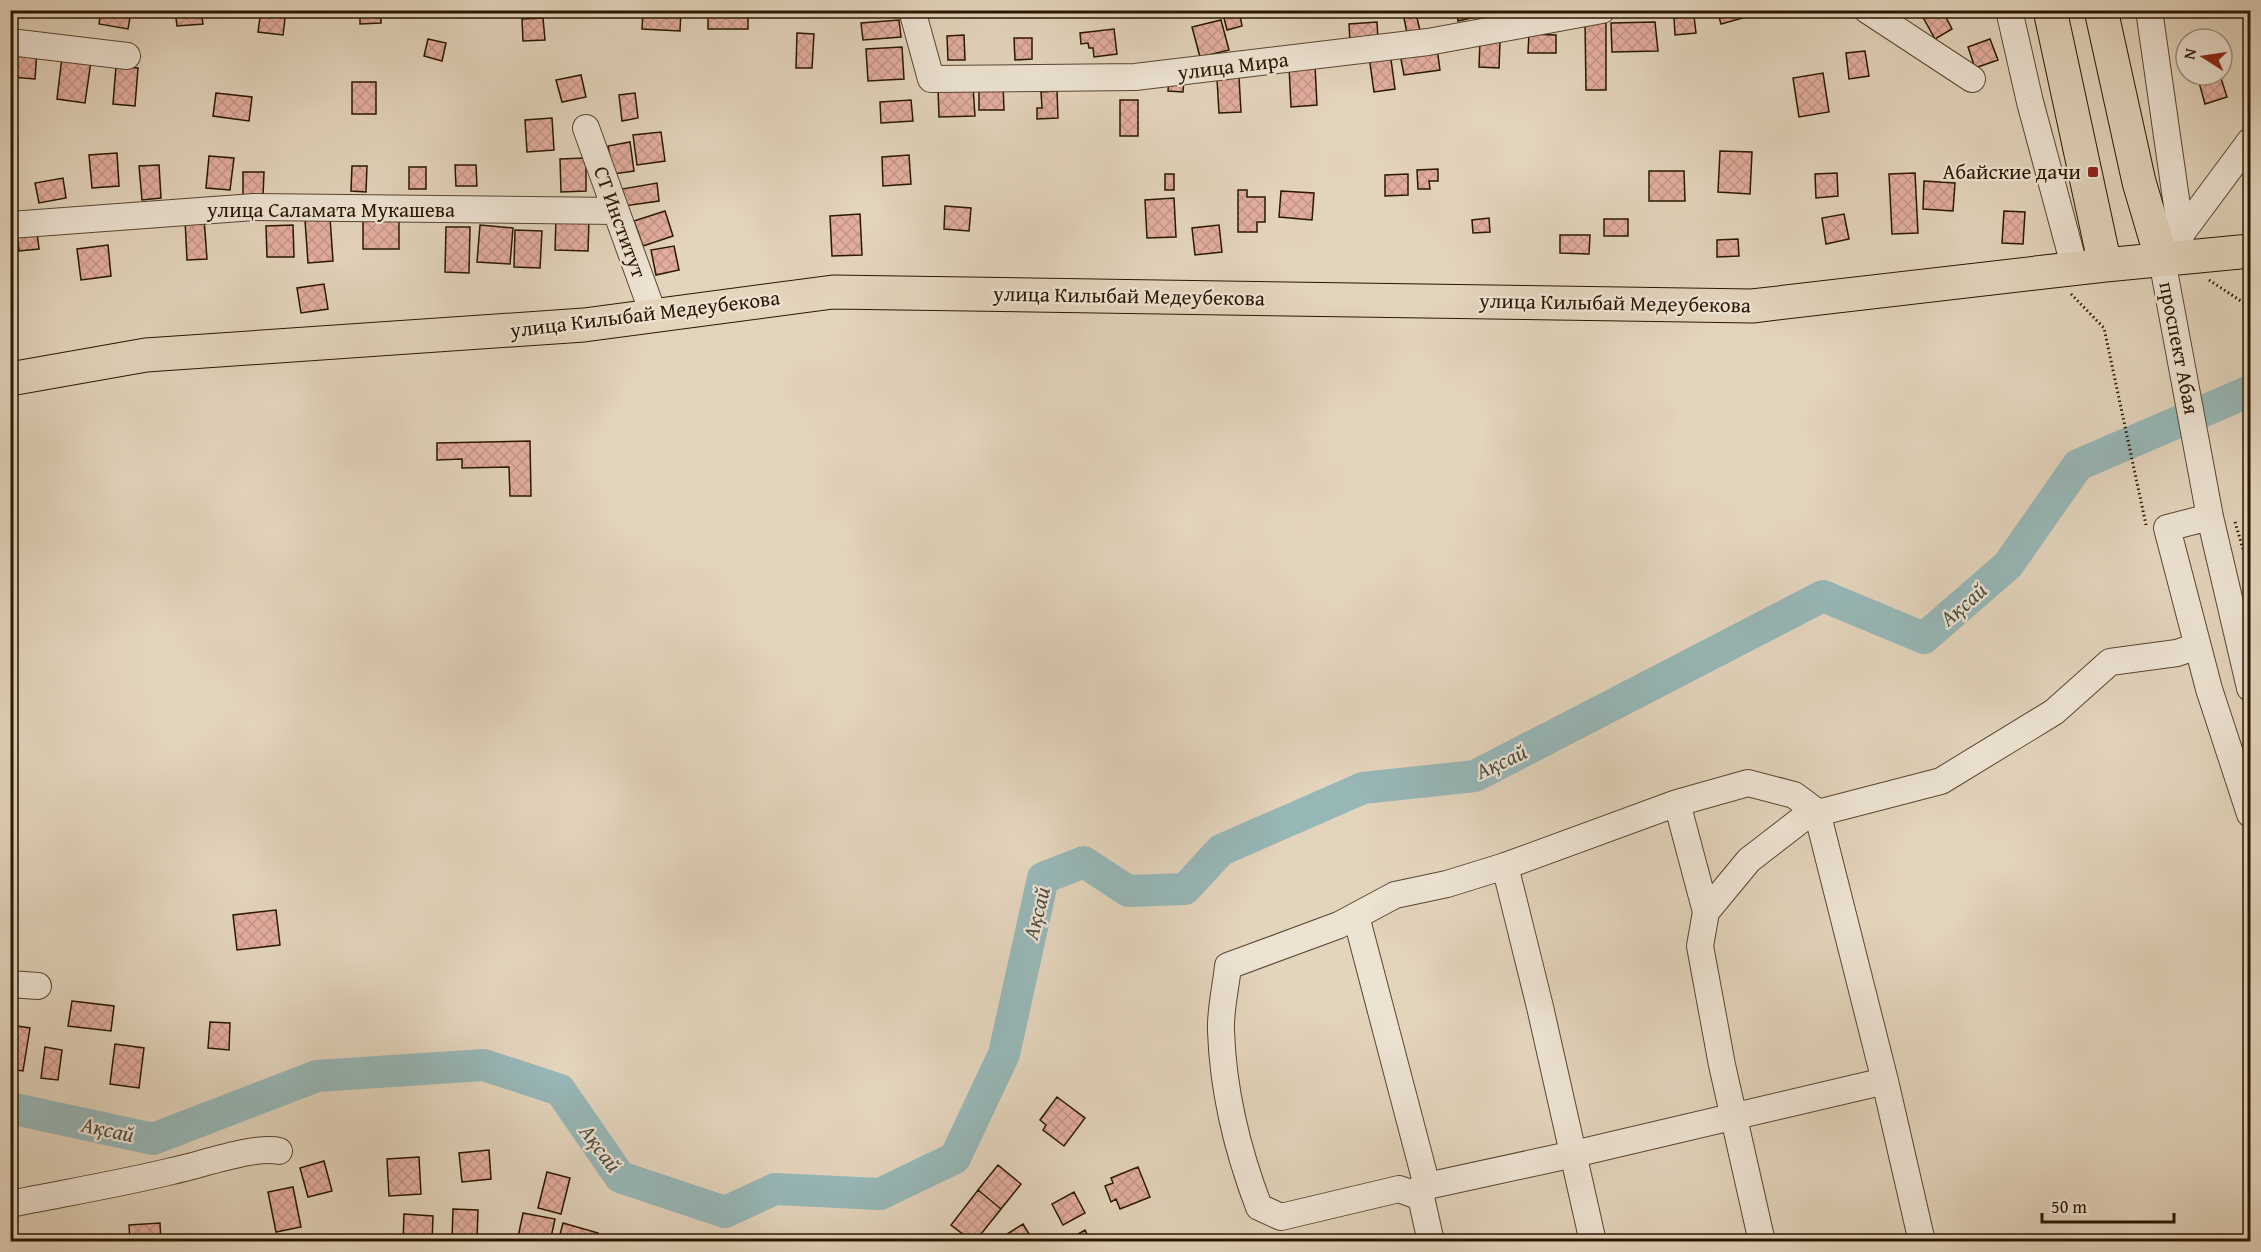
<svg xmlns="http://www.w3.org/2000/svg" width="2261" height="1252" viewBox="0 0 2261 1252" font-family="'Gentium Book Plus',serif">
<defs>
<pattern id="building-cross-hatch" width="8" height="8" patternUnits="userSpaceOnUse" patternTransform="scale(1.5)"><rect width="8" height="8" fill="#e3aea0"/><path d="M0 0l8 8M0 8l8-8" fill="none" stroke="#c39588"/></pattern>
</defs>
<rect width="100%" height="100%" fill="#e3d4bc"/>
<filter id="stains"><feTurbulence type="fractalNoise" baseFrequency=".00333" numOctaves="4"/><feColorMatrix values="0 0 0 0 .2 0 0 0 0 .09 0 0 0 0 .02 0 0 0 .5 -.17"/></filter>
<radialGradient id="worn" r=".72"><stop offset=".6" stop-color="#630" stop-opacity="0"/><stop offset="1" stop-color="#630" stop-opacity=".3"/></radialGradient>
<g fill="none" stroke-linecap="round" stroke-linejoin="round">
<path stroke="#97b7b7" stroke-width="32" d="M10 1108 153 1139 317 1076 484 1065 560 1090 620 1177 725 1212 775 1189 880 1194 955 1158 1004 1054 1043 878 1084 862 1128 891 1185 889 1221 850 1363 788 1475 776 1823 596 1924 638 2008 565 2078 465 2250 391"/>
</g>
<path fill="url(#building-cross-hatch)" stroke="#2a1701" stroke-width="1.5" d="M101 10 131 12 128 29 99 24Z
M175 10H201L203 24 177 26Z
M210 10H238V11L211 16Z
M261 10H286L283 35 258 32Z
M360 10H381V23L360 24Z
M643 10H681L680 31 642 29Z
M708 10H748V29H708Z
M1222 10H1239L1242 26 1227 30Z
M1415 10 1420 30 1407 33 1403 13Z
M1456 10H1483L1484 15 1458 21Z
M1717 10H1756L1757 14 1721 24Z
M1919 10H1942L1952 29 1935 39Z
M1694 16 1696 33 1675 35 1674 18Z
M543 18 545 40 523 41 522 19Z
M899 20 901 37 863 40 861 23Z
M1221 20 1229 50 1200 57 1192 27Z
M1377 22 1378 39 1350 42 1349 24Z
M1655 22 1658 51 1612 52 1611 23Z
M1585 23H1606V90H1586Z
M1114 29 1117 54 1094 57 1093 48H1089L1088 43 1081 44 1080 33Z
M797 33 814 34 812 68H796Z
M1529 34 1556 35V53H1528Z
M964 35 965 60H948L947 36Z
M1014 38H1032V59L1015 60Z
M428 39 446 43 442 61 424 56Z
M1990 39 1998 60 1975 68 1968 47Z
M1480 41 1500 42 1499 68 1479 67Z
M902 47 904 79 868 81 866 49Z
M13 48 37 50 35 79 11 77Z
M1437 48 1440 70 1404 75 1400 54Z
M1865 51 1869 76 1849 79 1846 53Z
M1390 52 1395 89 1374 92 1369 56Z
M62 57 91 61 85 103 57 99Z
M1315 65 1317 105 1291 107 1289 66Z
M116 66 138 68 135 106 113 104Z
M1823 73 1829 112 1799 117 1793 78Z
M581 75 586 97 562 102 556 80Z
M2197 75H2220L2227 97 2205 104Z
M1239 77 1241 112 1219 113 1217 79Z
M1169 80 1184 81 1183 92 1168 91Z
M352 82H376V114H352Z
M1003 84 1004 110H979V85Z
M973 87 975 116 939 117 938 89Z
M1057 91 1058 118 1037 119V108H1042L1041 92Z
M216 93 252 97 249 121 213 116Z
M635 93 638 118 622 121 619 95Z
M911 100 913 121 881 123 880 102Z
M1120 100H1138V136H1120Z
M552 118 554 150 527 152 525 120Z
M661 132 665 161 637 165 633 135Z
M630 142 634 171 613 174 608 146Z
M1720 151 1752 152 1750 194 1718 192Z
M117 153 119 186 92 188 89 155Z
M909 155 911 184 883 186 882 157Z
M209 156 234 158 230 190 206 188Z
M586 158V191L561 192 560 159Z
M159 165 161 198 142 200 139 166Z
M455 165H476L477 186H456Z
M352 166H367L366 192 351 191Z
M409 167H426V189H409Z
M1438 169V181H1429L1430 189H1418L1417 170Z
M1649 171H1684L1685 201H1649Z
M243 172H264L263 197H243Z
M1837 173 1838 196 1816 198 1815 174Z
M1915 173 1918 233 1892 234 1889 174Z
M1165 174H1174V190H1165Z
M1408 174V195L1385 196V175Z
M63 178 66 198 39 203 35 183Z
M1924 181 1955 183 1953 211 1923 209Z
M657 183 659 201 624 206 622 189Z
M1238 190H1247V197H1265V222H1257V232H1238Z
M1281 191 1314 193 1312 220 1279 217Z
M1174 198 1176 237 1147 238 1145 200Z
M945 206 971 208 969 231 944 229Z
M665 211 673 236 643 246 634 221Z
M2004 211 2025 212 2023 244 2002 243Z
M363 213H399V249H363Z
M860 214 862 255 832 256 830 216Z
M1844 214 1849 239 1826 244 1822 218Z
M204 218 207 259 187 260 185 219Z
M330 218 333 261 308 263 305 220Z
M556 218 589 219 588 251 555 250Z
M1489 218 1490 232 1473 233 1472 220Z
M1604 219H1628V236H1604Z
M293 225 294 257H267L266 226Z
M480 225 513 228 510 264 477 262Z
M1219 225 1222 252 1195 255 1192 228Z
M446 227H470L469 273 445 272Z
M515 230 542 231 540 268 514 267Z
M37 232 39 249 19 251 17 234Z
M1560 235H1590L1589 254 1560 253Z
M1738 239 1739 256 1717 257V240Z
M108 245 111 276 81 280 77 249Z
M674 246 679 270 656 275 651 250Z
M324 284 328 309 301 313 297 288Z
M530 441 531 496H510L509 467 462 468V459L437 460V443Z
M276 910 280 945 237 950 233 915Z
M72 1001 114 1006 111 1031 68 1026Z
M210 1022 230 1023 229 1050 208 1048Z
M10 1025 30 1028 23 1071 10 1069Z
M115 1044 144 1048 139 1088 110 1084Z
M45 1047 62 1050 58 1080 41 1078Z
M1057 1097 1085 1118 1064 1146 1043 1130 1046 1125 1040 1120Z
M489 1150 491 1179 462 1182 459 1153Z
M419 1157 421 1194 389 1196 387 1159Z
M324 1161 332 1191 308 1197 300 1168Z
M998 1165 1021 1184 1001 1209 978 1190Z
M1138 1167 1150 1197 1120 1209 1116 1199 1111 1202 1105 1186 1113 1183 1111 1178Z
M547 1172 570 1178 561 1214 538 1208Z
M293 1187 301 1227 276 1232 268 1192Z
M978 1190 1001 1209 977 1239 970 1234 968 1238 951 1225Z
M1074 1192 1085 1213 1063 1225 1052 1204Z
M453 1209 478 1210 477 1240 452 1239Z
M523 1213 555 1219 550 1242H517Z
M404 1214 433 1216 432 1242H403Z
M160 1223 161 1242H130L129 1225Z
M563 1223 598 1233 595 1242H558Z
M1023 1224 1034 1242H1008L1004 1236Z
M1085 1230 1091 1242H1064Z
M23 1235V1242H10V1236Z
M228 1238 229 1242H194Z
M922 1238 923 1242H904Z"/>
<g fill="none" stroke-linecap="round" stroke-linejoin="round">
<g stroke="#584630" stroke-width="28">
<path id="minor" d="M912 10 931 79 1135 77 1428 42 1602 10
M1867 10 1972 79
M2009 10 2030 102 2075 269
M2149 10 2181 234 2179 259
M10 42 127 56
M586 128 654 316
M10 225 254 207 616 211
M2181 234 2250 141
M2162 260 2210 517 2250 688
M2210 517 2167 528 2209 689 2250 814
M1677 803 1706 912
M1505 866 1540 1007 1593 1242
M1356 916 1427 1186
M10 984 38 986
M1885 1081 1922 1242
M1410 1193 1427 1186 1574 1154 1885 1081 1817 812 1794 795 1748 783 1677 803 1505 866 1447 884 1395 895 1339 925 1228 966C1226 987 1220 1010 1221 1031 1223 1090 1238 1152 1259 1207L1281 1217 1399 1189 1421 1197 1431 1242
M10 1204C64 1193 119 1184 172 1171 198 1166 256 1145 279 1151
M1762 1242 1722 1065 1700 946 1706 912 1749 860 1806 816 1941 781 2054 712 2110 662 2177 653 2197 646"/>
</g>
<g stroke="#2a1701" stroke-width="35">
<path id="major" d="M2050 10 2105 265
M2101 10 2139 182 2162 260
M10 379 146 355 584 325 833 292 1752 306 2105 265 2250 251"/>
</g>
<path stroke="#2a1701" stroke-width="3" stroke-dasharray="1.5 3" stroke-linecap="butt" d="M2209 280 2250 307
M2071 294 2104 328 2146 525
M2235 522 2243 549"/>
<use href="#minor" stroke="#ede3d3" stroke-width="26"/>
<use href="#major" stroke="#e3d4bc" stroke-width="33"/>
</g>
<rect fill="#8f2418" stroke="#ede3d3" stroke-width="2" x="2087" y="166" width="12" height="12" rx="3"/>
<g text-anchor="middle" stroke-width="4.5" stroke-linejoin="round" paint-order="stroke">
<g font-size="21" fill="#2a1701" stroke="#ede3d3">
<text transform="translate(1233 66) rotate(-7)" y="7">улица Мира</text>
<text x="331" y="217">улица Саламата Мукашева</text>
<text transform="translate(620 222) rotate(70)" y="7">СТ Институт</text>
<text transform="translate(1129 296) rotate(1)" y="7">улица Килыбай Медеубекова</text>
<text transform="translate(1615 303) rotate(1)" y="7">улица Килыбай Медеубекова</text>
<text transform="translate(645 314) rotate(-7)" y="7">улица Килыбай Медеубекова</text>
<text transform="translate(2179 348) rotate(79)" y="7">проспект Абая</text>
</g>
<g font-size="21" fill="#2a1701" stroke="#ede3d3" text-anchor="end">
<text x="2081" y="179">Абайские дачи</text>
</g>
<g font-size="22" font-style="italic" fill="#504f41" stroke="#ede3d3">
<text transform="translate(1963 604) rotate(-41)" y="8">Ақсай</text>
<text transform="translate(1501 761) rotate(-25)" y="8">Ақсай</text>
<text transform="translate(1036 913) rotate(-76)" y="8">Ақсай</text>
<text transform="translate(108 1129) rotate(12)" y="8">Ақсай</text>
<text transform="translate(601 1148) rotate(53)" y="8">Ақсай</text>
</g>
</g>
<rect width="2261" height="1252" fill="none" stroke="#e3d4bc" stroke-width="36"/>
<rect x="12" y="12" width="2237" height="1228" fill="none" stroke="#2a1701" stroke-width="3"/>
<rect x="18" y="18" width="2225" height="1216" fill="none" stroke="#2a1701" stroke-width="1.5"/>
<g transform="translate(2204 57) rotate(282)"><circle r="28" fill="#ede3d3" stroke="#9f917f" stroke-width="1.5"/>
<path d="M0-4.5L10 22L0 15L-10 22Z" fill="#8f2418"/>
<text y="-9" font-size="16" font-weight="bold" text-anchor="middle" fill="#2a1701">N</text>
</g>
<path d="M2042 1213v9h132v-9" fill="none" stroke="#2a1701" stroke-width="3"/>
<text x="2051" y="1213" font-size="18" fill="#2a1701" stroke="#ede3d3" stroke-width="4.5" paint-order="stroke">50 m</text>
<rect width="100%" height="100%" filter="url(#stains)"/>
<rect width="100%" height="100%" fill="url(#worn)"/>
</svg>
